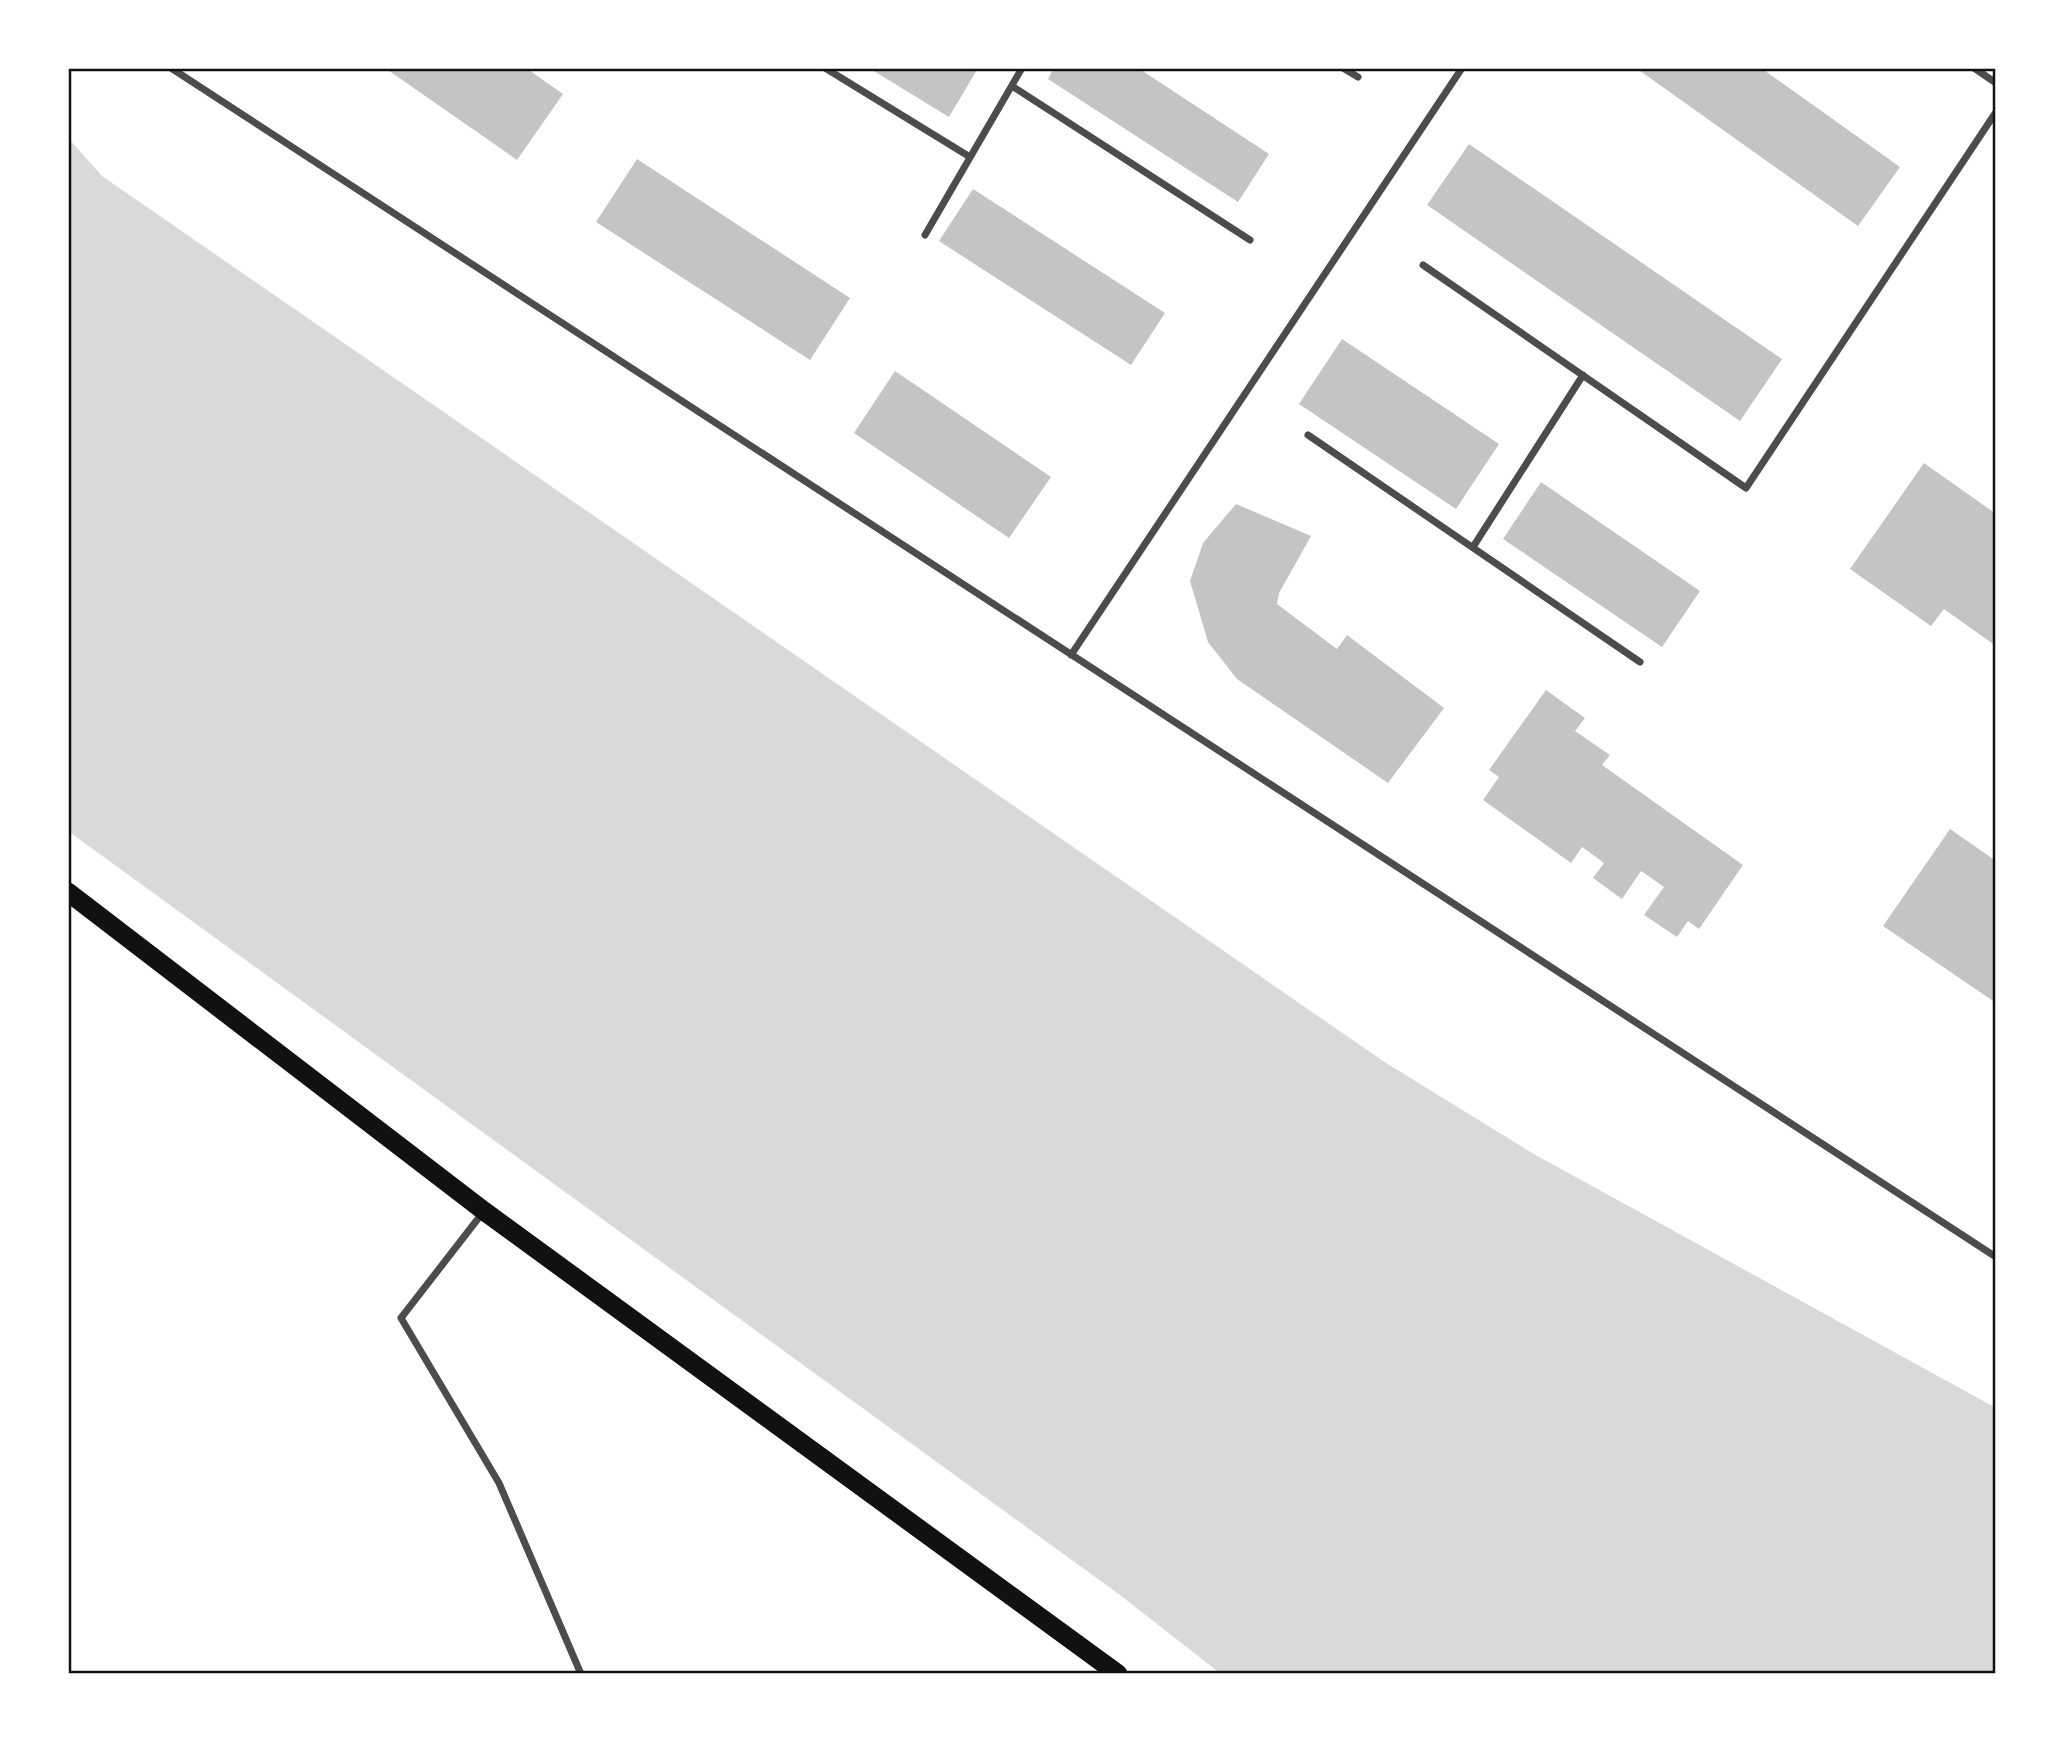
<svg xmlns="http://www.w3.org/2000/svg" width="2064" height="1742" viewBox="0 0 2064 1742" font-family="Arial,sans-serif">
<rect width="100%" height="100%" fill="#fff"/>
<path fill="#d9d9d9" d="M68 138 102 176 1383 1061 1532 1153 1996 1408V1674H1221L1120 1595 68 831Z"/>
<path fill="#c4c4c4" d="M385 68H526L563 94 517 160Z
M869 68H978L949 117Z
M1054 68H1138L1269 154 1238 202 1048 79Z
M1636 68H1761L1900 167 1858 226Z
M1469 144 1782 359 1740 421 1427 205Z
M637 159 850 298 810 360 596 222Z
M973 189 1165 313 1131 365 939 241Z
M1342 339 1499 444 1456 509 1299 404Z
M895 371 1051 477 1009 538 854 433Z
M1924 463 1996 514V646L1944 609 1931 626 1850 569Z
M1541 482 1700 591 1662 647 1503 539Z
M1236 504 1311 536 1279 593 1277 604 1337 649 1347 635 1444 708 1388 783 1237 679 1208 642 1190 581 1203 543Z
M1546 690 1585 718 1575 731 1610 755 1602 765 1743 865 1699 929 1688 921 1677 937 1644 915 1664 887 1641 871 1622 899 1593 878 1604 863 1582 847 1571 863 1483 800 1499 777 1489 770Z
M1950 829 1996 861V1003L1883 926Z"/>
<g fill="none" stroke-linecap="round" stroke-linejoin="round">
<path stroke="#4c4c4c" stroke-width="7" d="M171 68 1996 1257
M825 68 970 157
M1343 68 1358 77
M1974 68 1996 83
M1012 86 1250 240
M925 235 1022 68
M1423 265 1746 488 1996 112
M1308 435 1640 662
M1473 547 1583 375
M1071 655 1462 68
M484 1211 401 1318 499 1483 581 1674"/>
<path stroke="#111" stroke-width="19" d="M68 892 484 1211 1118 1674"/>
</g>
<rect width="2064" height="1742" fill="none" stroke="#ffffff" stroke-width="140"/>
<rect x="70" y="70" width="1924" height="1602" fill="none" stroke="#111" stroke-width="2.5"/>
</svg>
